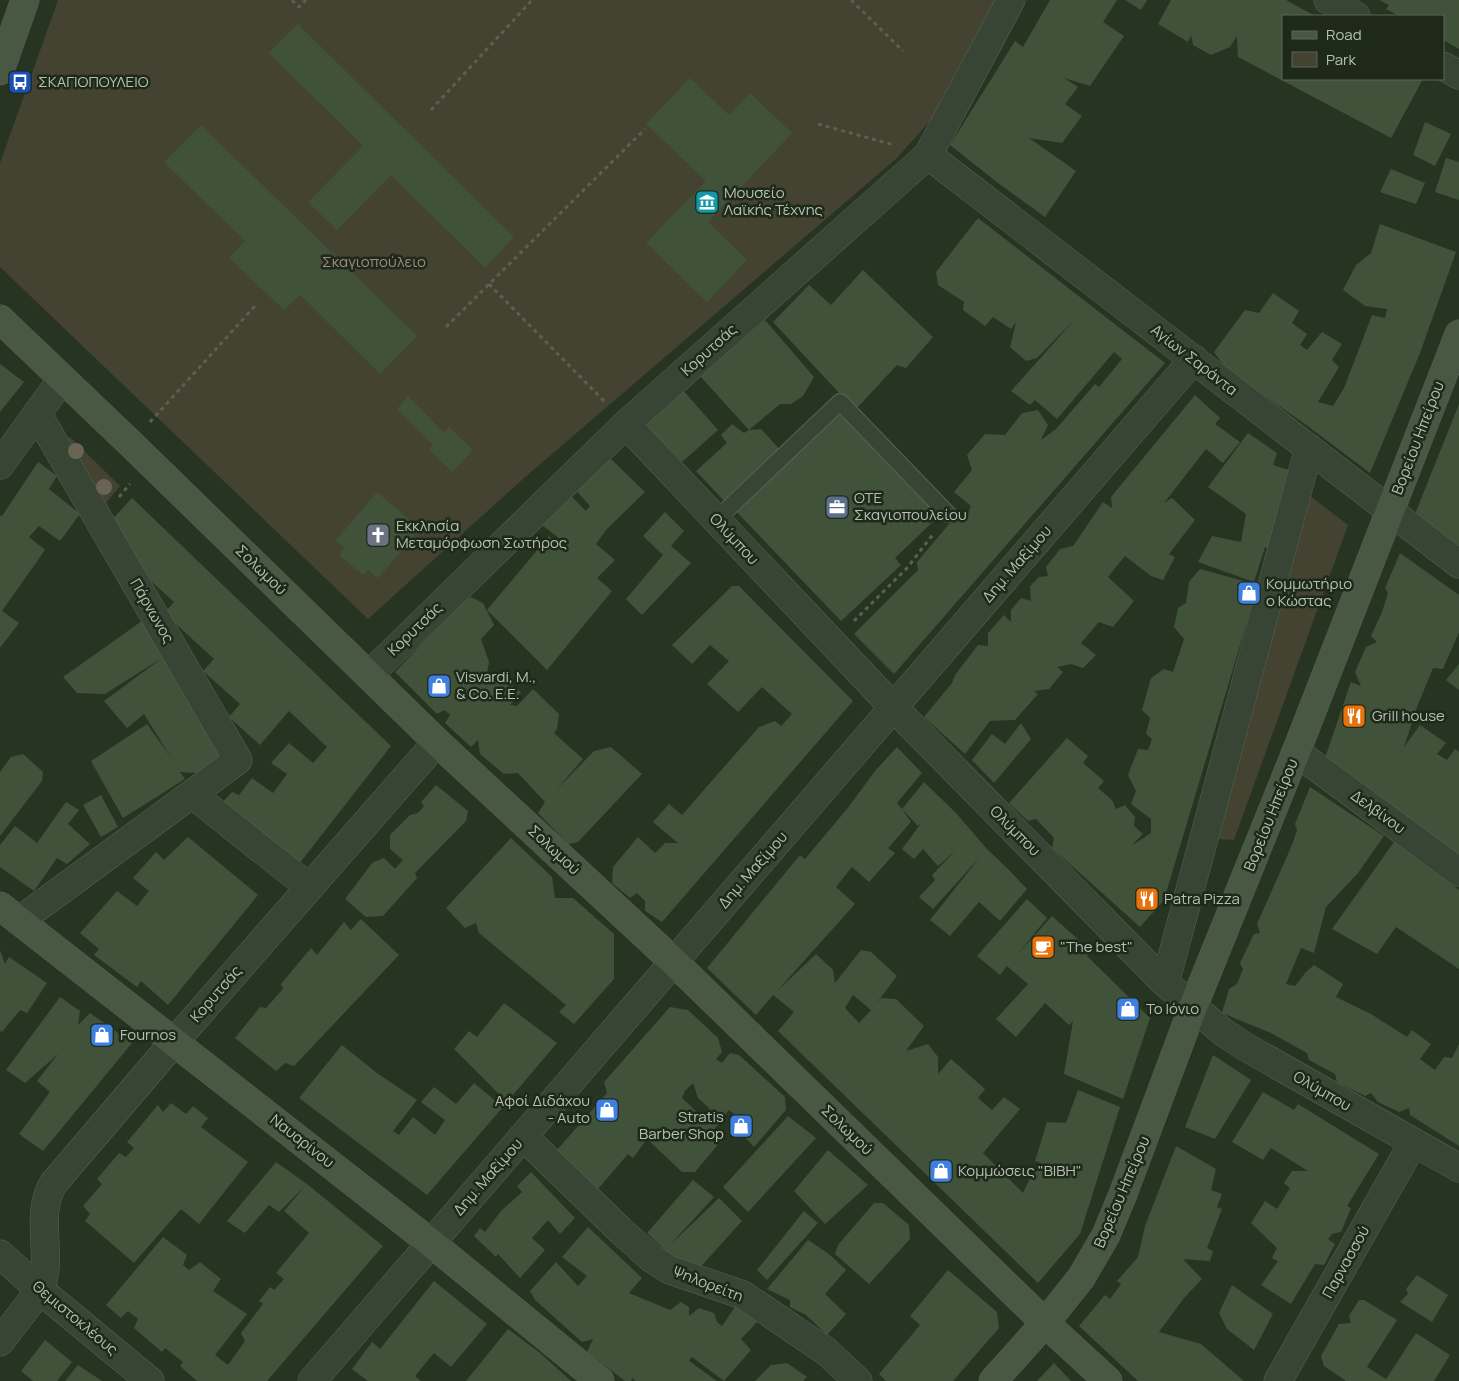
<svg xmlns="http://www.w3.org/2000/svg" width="1459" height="1381" viewBox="0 0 1459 1381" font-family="Manrope,sans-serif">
<rect width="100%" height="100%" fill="#273421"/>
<path fill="#444231" d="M58 0H997L932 119 897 158 523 479 368 619 0 267V163Z
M67 437 71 438 120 486 102 508 65 438Z
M1309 495 1348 525 1234 840 1217 839Z"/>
<path fill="#41523b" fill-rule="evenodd" d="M1050 0H1117L1103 22 1124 36 1090 86 1064 78 1078 87 1065 104 1082 116 1062 143 1029 138 1076 171 1045 217 998 183 950 145 1015 41 1023 47Z
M1125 0H1147L1141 10Z
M1171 0H1286L1315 16H1283V79H1423L1391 138 1238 57 1237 36 1230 47 1211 55 1193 45 1191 35 1188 42 1158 24Z
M1379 0H1459V49L1443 40V16H1399L1386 9 1389 5Z
M298 24 514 237 485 268 391 175 337 230 308 202 363 146 269 53Z
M690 78 729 115 750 93 792 133 708 222 747 260 707 302 646 243 706 181 646 124Z
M1425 122 1451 134 1435 166 1413 155Z
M201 125 417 336 380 374 300 295 284 310 229 258 245 241 164 162Z
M1446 158 1459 162V200L1435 192Z
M1391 169 1425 183 1416 204 1380 192Z
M978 218 1165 363 894 674 854 634 918 570 917 562 955 517 961 521 969 511 971 506 954 492 972 470 967 455 985 434 1005 435 1022 413 1038 410 1048 425 1041 440 1056 429 1095 384 1099 387 1122 359 1114 352 1057 419 1035 400 1030 405 1011 391 1076 318 1037 358 1026 361 1010 347 1016 322 1011 329 993 317 985 326 963 310 964 302 938 285 936 272Z
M1380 224 1456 252 1420 353 1370 473 1305 424 1227 370 1214 352 1245 310 1259 313 1273 293 1299 311 1292 323 1307 334 1300 345 1307 350 1322 332 1342 344 1332 360 1339 367 1318 402 1333 406 1344 388 1372 315 1385 318 1387 309 1365 306 1343 290 1356 265 1371 253Z
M863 270 933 337 906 368 897 365 855 410 773 322 809 285 831 305Z
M765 320 814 377 803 396 791 404H780L749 430 700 376Z
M0 364 24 382 0 412Z
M681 388 718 430 682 462 645 424Z
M1195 395 1220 418 1215 424 1240 442 1223 463 1206 449 1164 503 1172 498 1195 520 1169 554 1175 557 1163 580 1151 576 1125 556 1108 577 1134 601 1113 627 1099 622 1081 643 1096 655 1083 668 1071 664 1057 667 1063 672 1049 689 1034 691 1038 694 1015 720 990 721 965 754 924 717 952 683 955 675 978 645 988 646V633L1004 615 1011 622V610L1021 598 1031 601 1030 586 1039 577 1048 576 1046 567 1060 549 1073 546 1103 502 1112 508 1111 497Z
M408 396 444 433 449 427 473 450 452 472 429 450 433 445 397 409Z
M1459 404V551L1413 519Z
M838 405 942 513 895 558 901 565 841 621 732 507Z
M732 424 744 433 749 430 761 429 784 454 728 505 696 471 727 443 721 435Z
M1248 433 1277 453 1273 465 1292 471 1269 549 1265 547 1254 582 1198 562 1212 536 1241 542 1246 514 1208 487Z
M609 457 645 492 606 530 596 544 615 560 597 578 612 591 547 670 487 610 549 536 558 544 560 539 537 521 567 492 586 511 590 506 573 487Z
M38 462 57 476 49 489 80 514 60 541 39 526 29 537 45 550 2 611 19 623 0 648V515L2 516Z
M377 492 420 529 378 578 368 570 363 575 339 555 344 548 336 540Z
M132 498 391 746 299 864 220 805 232 792 239 795 252 778 273 793 287 774 271 763 289 743 313 763 327 747 289 711 260 745 229 717 240 704 203 671 214 659 164 613 174 602 141 572 110 522Z
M665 512 684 531 671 546 691 563 642 615 626 599 663 555 643 536Z
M1400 553 1459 595V632L1443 669 1433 668 1417 707 1404 747 1420 725 1446 743 1437 754 1447 760 1455 749 1459 752V857L1325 758 1351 682 1361 686 1355 672 1366 647 1377 642 1371 636 1382 612 1388 593 1385 588Z
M1200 569 1258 585 1164 900 1140 927 1052 848 1054 838 1036 819 1028 821 1009 803 1067 738 1088 756 1083 763 1104 781 1098 788 1112 800 1116 809 1125 805 1135 817 1134 826 1143 834 1131 846 1151 833V819L1131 804 1136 791 1128 775 1138 749 1148 750 1152 739 1146 734 1150 718 1142 710 1151 678 1164 669 1173 672 1184 639 1174 627 1178 608 1186 603 1189 582Z
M732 586H739L853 701 662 922 645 911V901L637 893 630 898 612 883 613 867 638 837 655 853 665 843H678L653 822 669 804 682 815 759 727 775 721 781 726 792 714 762 687 738 712 707 684 729 661 710 645 692 664 672 645Z
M471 597 483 603 494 625 481 639 489 662 487 674 495 672 521 692 510 705 517 706 533 689 559 714 557 729 554 733 583 759 555 791 594 751 611 747 642 774 578 842 568 844 538 813 545 802 518 773 504 774 480 754 478 740 471 747 445 723 450 715 445 710 437 714 395 672 463 601Z
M142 621 227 750 197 773 180 772 185 779 123 818 91 761 147 724 172 759 144 714 127 728 104 701 162 658 105 694 77 693 63 677Z
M1459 664V690L1446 680Z
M1021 723 1031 739 994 783 972 760 992 734 1005 744Z
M897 747 922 773 897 803 902 809 924 782 956 813 987 849 1008 869 1027 889 1000 921 979 902 950 936 930 920 980 857 933 909 919 897 935 880 932 875 956 850 938 866 923 849 914 859 902 849 922 822 918 826 902 809 911 822 888 848 895 853 869 882 852 867 836 887 855 904 777 991 816 954 833 970 835 983 861 950 871 952 897 976 875 1005 881 998 896 999 924 1026 906 1051 928 1044 938 1057V1074L951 1059 985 1089 978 1098 992 1110 1004 1097 1020 1109 983 1153 1023 1193 1033 1172 1045 1165 1035 1161 1047 1122 1066 1123 1078 1090 1120 1107 1080 1234 1038 1283 778 1031 794 1012 773 995 756 1015 707 968 800 855 805 859 847 809 875 771ZM853 995 871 1010 859 1023 845 1008Z
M23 754 43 772 42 781 0 836V772L11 757Z
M436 785 468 811 466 821 415 873 417 878 383 916 366 917 345 899 373 862 384 858 395 869 403 860 390 849V835L410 815 418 813 424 806 421 802Z
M1310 787 1384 836 1358 873 1326 907 1314 953 1301 948 1286 984 1295 986 1306 972 1314 965 1343 984 1336 997 1371 1014 1407 1037 1412 1030 1431 1044 1420 1059 1435 1070 1444 1057 1452 1058 1459 1044V1146L1410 1115 1409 1108 1399 1112 1378 1102 1371 1093 1365 1096 1337 1082 1335 1074 1309 1060 1307 1053 1271 1033 1222 1013 1229 989 1237 984 1243 969 1240 963 1254 934 1260 933 1257 924 1292 845 1297 830 1295 824Z
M101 795 118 827 101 837 83 805Z
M66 802 79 810 68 824 90 844 67 864 57 858 34 891 0 867V845L15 826 37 843Z
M188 837 258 895 168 1005 141 981 137 987 94 955 99 949 80 933 117 891 137 906 149 891 133 878 156 852 164 860Z
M511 838 552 877 555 898H573L614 934V979L574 1024 559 1012 566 1005 479 933 476 923 465 928 446 908Z
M1394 842 1459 890V969L1396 927 1377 954 1332 929Z
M1027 899 1047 918 1017 955 1052 916 1091 951 1087 956 1150 1018 1123 1099 1064 1074 1073 1021 1069 1025 1045 1003 1016 1037 996 1019 1028 984 1007 966 1000 975 977 956Z
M361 919 399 955 294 1066 285 1063 276 1071 235 1038 260 1007 266 1008 283 989 281 984 311 948 317 955 344 922 351 930Z
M0 950 5 964 9 957 47 983 27 1013 20 1010 2 1032 0 1031Z
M60 997 80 1011 78 1025 90 1013 132 1043 43 1151 19 1134 50 1092 37 1081 58 1054 25 1083 6 1070Z
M504 1003 557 1043 507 1102 454 1049 469 1031 477 1037Z
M670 1007 688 1010 718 1038 722 1052 716 1059 722 1063 730 1053 739 1055 785 1097 786 1110 754 1147 734 1125 739 1118 729 1110 713 1131 721 1141 695 1172H682L647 1139 633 1158 628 1154 598 1189 557 1150 607 1093 604 1082ZM693 1083 698 1098 709 1108 702 1117 682 1098 685 1091Z
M342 1045 377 1073 417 1100 393 1131 399 1135 413 1117 435 1135 445 1120 421 1102 434 1087 456 1104 474 1083 503 1107 427 1195 299 1098Z
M1213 1055 1251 1080 1215 1139 1185 1127Z
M1263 1092 1294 1110 1298 1104 1379 1154 1347 1206 1351 1208 1341 1232 1332 1234 1328 1239 1335 1244 1324 1265 1315 1264 1291 1304 1261 1285 1278 1261 1272 1258 1277 1248 1251 1223 1265 1201 1277 1209 1290 1188 1284 1183 1292 1171H1308L1271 1148 1263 1160 1232 1142Z
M171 1103 186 1114 193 1106 208 1118 201 1127 248 1162 199 1224 181 1209 134 1263 85 1221 90 1214 83 1206 102 1184 97 1179 119 1153 126 1157 134 1148 127 1142 158 1105 163 1112Z
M788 1116 816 1138 748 1212 723 1187Z
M1176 1146 1216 1169 1211 1190 1222 1194 1217 1207 1222 1209 1207 1248 1213 1251 1210 1261 1183 1259 1202 1279 1184 1298 1159 1332 1201 1344 1244 1381H1138L1079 1326 1105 1295 1110 1299 1121 1284 1117 1281 1138 1257 1145 1226Z
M828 1150 868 1185 825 1224 794 1191Z
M276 1162 307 1184 383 1246 267 1381H197L180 1366 183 1362 165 1348 162 1352 134 1328 138 1319 128 1311 121 1318 106 1305 163 1237 187 1255 183 1265 189 1270 200 1262 221 1279 213 1291 247 1314 215 1355 228 1365 245 1341 241 1333 263 1304 259 1301 270 1287 274 1290 284 1279 276 1273 309 1233 284 1211 305 1186 279 1212 269 1205 245 1233 227 1221Z
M531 1172 575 1218 560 1234 548 1220 532 1238 545 1250 520 1278 498 1254 496 1257 474 1236 480 1228 485 1232 501 1211 522 1192 517 1186Z
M693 1180 714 1197 670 1245 719 1198 742 1221 696 1272 665 1250 647 1233Z
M874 1203H883L909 1225 910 1239 869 1284 835 1254 838 1245Z
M804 1211 818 1223 767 1280 757 1270Z
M588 1227 642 1278 629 1293 670 1310 681 1302 689 1307V1316L699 1308 714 1313 717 1322 722 1326 735 1307 758 1321 741 1339 751 1350 724 1381 692 1357 689 1361 717 1381H636L632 1378 631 1381H625L587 1352 593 1339 582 1342 535 1300 530 1291 556 1262 578 1286 587 1276 562 1257Z
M808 1240 829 1254 846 1270 825 1294 846 1314 827 1335 806 1315 790 1307V1300L767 1289Z
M948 1270 997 1312 999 1328 953 1381H886L879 1374 920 1325 910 1316Z
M1417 1275 1448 1295 1432 1322 1400 1302 1408 1294 1406 1289Z
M434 1281 487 1324 451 1367 434 1353 415 1376 421 1381H368L352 1369 372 1342 380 1349Z
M1232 1285 1273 1314 1254 1350 1227 1329 1219 1313Z
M1359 1300H1364L1397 1320 1367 1367 1386 1379 1416 1333 1450 1355 1434 1381H1346L1324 1366 1321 1356 1339 1324 1351 1323 1349 1316Z
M508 1329 540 1353 571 1381H466Z
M45 1340 72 1362 57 1381H33L21 1371Z
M787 1363 807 1377 803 1381H755L771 1365Z
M1054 1363 1071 1381H1037Z
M78 1365 102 1381H65Z"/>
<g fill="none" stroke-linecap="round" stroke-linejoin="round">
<g stroke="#566352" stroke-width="18">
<path id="lane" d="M716 520 840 402 948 514"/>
</g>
<g stroke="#566352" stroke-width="29">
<path id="street" d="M1328 0 1356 16
M1443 66 1459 75
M928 155 1459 564
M626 424 893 707 1165 983 1223 1032 1244 1046 1459 1168
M0 465 62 379
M369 675 626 424 928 155 1011 0
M1296 752 1459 872
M192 794 309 887
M19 921 238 760 37 413
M1165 983 1309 448
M523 1136 620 1230 651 1258 670 1270 743 1295 827 1352 858 1381
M0 1254 40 1290 150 1381
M0 1342 40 1290C54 1256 34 1217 53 1184L175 1041 437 742
M312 1381 1194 359
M1278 1381 1413 1143"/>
</g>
<g stroke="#566352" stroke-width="29">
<path id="secondary" d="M0 71 25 0
M0 319 131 444 437 742 674 962 1045 1323 1108 1381
M0 906 431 1243 600 1381
M993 1381 1045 1323 1081 1278 1106 1235 1123 1194 1193 1007 1296 752 1459 334"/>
</g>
<path stroke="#5b614e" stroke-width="3" stroke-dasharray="4 4" stroke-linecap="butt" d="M292 0 299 7 306 0
M851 0 903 51
M431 110 532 0
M818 124 894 145
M489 284 605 402
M446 327 645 129
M150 422 255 306
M119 497 130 484
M854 621 907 568 934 533"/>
<use href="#lane" stroke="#394534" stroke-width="16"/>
<use href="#street" stroke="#394534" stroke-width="28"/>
<use href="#secondary" stroke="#485843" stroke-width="28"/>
</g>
<g fill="#6a6455">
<circle cx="76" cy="451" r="8"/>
<circle cx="104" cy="487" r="8"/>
</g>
<defs>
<g id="bus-square" transform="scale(1.25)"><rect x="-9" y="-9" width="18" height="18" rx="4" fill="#1a4fb4" stroke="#1e291a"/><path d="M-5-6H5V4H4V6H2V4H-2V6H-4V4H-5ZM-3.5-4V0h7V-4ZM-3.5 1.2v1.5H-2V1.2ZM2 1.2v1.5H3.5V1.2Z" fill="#fff"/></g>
<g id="museum-square" transform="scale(1.25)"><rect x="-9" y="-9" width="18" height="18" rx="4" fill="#0f9aa8" stroke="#1e291a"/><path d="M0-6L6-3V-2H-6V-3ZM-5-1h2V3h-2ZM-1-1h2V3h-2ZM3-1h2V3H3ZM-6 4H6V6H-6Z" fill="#fff"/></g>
<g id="office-square" transform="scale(1.25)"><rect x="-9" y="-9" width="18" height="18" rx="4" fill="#5c6f8a" stroke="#1e291a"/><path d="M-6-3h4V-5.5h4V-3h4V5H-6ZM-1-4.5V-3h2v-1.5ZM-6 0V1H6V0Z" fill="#fff"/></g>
<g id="church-square" transform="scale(1.25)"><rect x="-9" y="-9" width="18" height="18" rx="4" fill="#6b7280" stroke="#1e291a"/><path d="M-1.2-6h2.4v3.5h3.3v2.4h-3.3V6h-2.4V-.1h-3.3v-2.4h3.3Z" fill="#fff"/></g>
<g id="shop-square" transform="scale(1.25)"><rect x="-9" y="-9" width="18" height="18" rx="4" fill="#3f7fe0" stroke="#1e291a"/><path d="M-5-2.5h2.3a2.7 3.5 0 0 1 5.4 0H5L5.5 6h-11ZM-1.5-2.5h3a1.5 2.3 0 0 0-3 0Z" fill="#fff"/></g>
<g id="restaurant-square" transform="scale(1.25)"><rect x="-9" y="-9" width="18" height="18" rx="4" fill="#e8710a" stroke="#1e291a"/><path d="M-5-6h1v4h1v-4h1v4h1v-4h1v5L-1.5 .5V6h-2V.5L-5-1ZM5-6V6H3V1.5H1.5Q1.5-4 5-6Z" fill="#fff"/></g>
<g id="cafe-square" transform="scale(1.25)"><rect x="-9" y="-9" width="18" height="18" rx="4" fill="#e8710a" stroke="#1e291a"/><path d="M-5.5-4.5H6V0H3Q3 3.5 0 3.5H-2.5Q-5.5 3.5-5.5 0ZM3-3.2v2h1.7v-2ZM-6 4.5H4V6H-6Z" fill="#fff"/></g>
</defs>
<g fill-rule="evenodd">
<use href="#bus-square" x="20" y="82"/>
<use href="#museum-square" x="707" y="202"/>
<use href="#office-square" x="837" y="507"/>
<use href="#church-square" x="378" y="535"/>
<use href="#shop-square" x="1249" y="593"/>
<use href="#shop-square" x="439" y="686"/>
<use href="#restaurant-square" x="1354" y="716"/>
<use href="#restaurant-square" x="1147" y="899"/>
<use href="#cafe-square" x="1043" y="947"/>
<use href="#shop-square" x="1128" y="1009"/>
<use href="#shop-square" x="102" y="1035"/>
<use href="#shop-square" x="607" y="1110"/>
<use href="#shop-square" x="741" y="1126"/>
<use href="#shop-square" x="941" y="1171"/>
</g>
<g text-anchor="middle" stroke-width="5" stroke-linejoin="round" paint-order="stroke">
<g font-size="15" fill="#b3c2af" stroke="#1e291a" text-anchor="start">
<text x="38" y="87">ΣΚΑΓΙΟΠΟΥΛΕΙΟ</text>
<text x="724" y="198">Μουσείο<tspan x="724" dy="17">Λαϊκής Τέχνης</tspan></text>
<text x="854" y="503">ΟΤΕ<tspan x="854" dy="17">Σκαγιοπουλείου</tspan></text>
<text x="396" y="531">Εκκλησία<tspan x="396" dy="17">Μεταμόρφωση Σωτήρος</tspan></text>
<text x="1266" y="589">Κομμωτήριο<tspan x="1266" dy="17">ο Κώστας</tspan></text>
<text x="456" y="682">Visvardi, M.,<tspan x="456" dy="17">&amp; Co. E.E.</tspan></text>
<text x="1372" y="721">Grill house</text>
<text x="1164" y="904">Patra Pizza</text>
<text x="1060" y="952">"The best"</text>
<text x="1146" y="1014">Το Ιόνιο</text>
<text x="120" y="1040">Fournos</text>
<text x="590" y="1106" text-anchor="end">Αφοί Διδάχου<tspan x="590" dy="17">- Auto</tspan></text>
<text x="724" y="1122" text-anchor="end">Stratis<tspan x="724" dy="17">Barber Shop</tspan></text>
<text x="958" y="1176">Κομμώσεις "ΒΙΒΗ"</text>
</g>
<g font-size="15" fill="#a18b7f" stroke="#1e291a">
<text x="374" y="267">Σκαγιοπούλειο</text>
</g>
<g font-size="15" fill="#b3c2af" stroke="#1e291a">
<text transform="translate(709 350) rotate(-42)" y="5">Κορυτσάς</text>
<text transform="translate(1194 360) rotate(38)" y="5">Αγίων Σαράντα</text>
<text transform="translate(1418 438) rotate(-69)" y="5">Βορείου Ηπείρου</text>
<text transform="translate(734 539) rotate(47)" y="5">Ολύμπου</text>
<text transform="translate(1017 564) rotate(-49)" y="5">Δημ. Μαξίμου</text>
<text transform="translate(261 570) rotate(44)" y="5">Σολωμού</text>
<text transform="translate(152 611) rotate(60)" y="5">Πάρνωνος</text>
<text transform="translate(415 629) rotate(-44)" y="5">Κορυτσάς</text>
<text transform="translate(1378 812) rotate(36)" y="5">Δελβίνου</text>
<text transform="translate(1271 815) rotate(-68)" y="5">Βορείου Ηπείρου</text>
<text transform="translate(1015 831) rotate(45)" y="5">Ολύμπου</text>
<text transform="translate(554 850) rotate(43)" y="5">Σολωμού</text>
<text transform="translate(753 870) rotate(-49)" y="5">Δημ. Μαξίμου</text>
<text transform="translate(216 994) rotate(-49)" y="5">Κορυτσάς</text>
<text transform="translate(1322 1091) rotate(30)" y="5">Ολύμπου</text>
<text transform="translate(847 1130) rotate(44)" y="5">Σολωμού</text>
<text transform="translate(302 1141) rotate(38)" y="5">Ναυαρίνου</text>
<text transform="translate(488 1177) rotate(-49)" y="5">Δημ. Μαξίμου</text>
<text transform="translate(1122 1192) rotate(-67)" y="5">Βορείου Ηπείρου</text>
<text transform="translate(1346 1262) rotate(-61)" y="5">Παρνασσού</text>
<text transform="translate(708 1284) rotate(21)" y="5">Ψηλορείτη</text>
<text transform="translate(75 1318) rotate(40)" y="5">Θεμιστοκλέους</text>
</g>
</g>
<rect x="1282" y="15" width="162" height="65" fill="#1e291a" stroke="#5a6656"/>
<rect x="1292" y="31" width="25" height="8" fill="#485843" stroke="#5a6656"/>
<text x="1326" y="40" font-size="15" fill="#b3c2af">Road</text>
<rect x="1292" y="52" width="25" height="15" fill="#444231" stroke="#5a6656"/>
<text x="1326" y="65" font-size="15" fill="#b3c2af">Park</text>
</svg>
